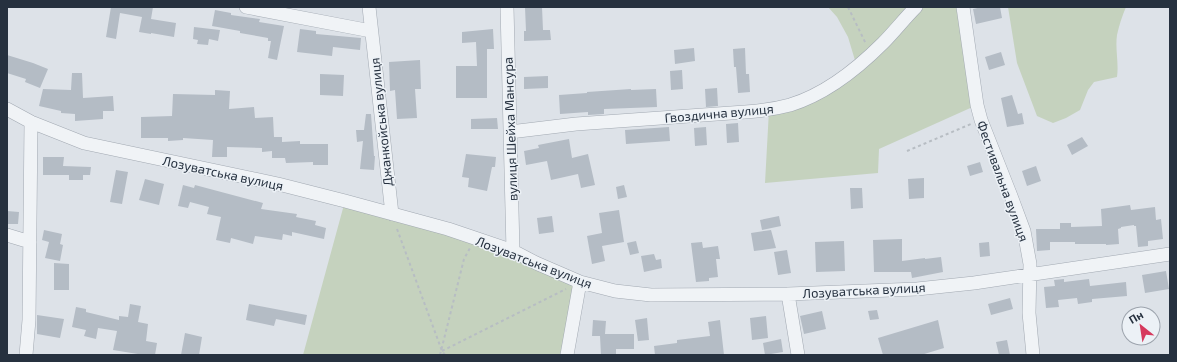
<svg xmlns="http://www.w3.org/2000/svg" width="1177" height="362" viewBox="0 0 1177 362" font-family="'Exo 2',sans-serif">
<rect width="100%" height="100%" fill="#dde2e8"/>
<path fill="#c5d2be" d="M828 7H963L977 105 879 149 878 173 765 183 769 110 790 105 857 67 848 37 837 17Z
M1008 7H1126C1122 16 1119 26 1117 35 1115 49 1119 63 1117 77L1094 82 1088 90 1080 110 1066 118 1053 123 1037 116 1017 63Z
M345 201 448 229 580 282 567 355H303Z"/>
<path fill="#b4bcc5" d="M111 7H153L151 19 176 23 174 37 151 33V34L139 32 142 17 120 13 116 39 106 37Z
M525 7H542L543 30H550L551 40 524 41V31H526Z
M982 7H1000L1002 18 976 24 973 9Z
M215 10 231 13V15L260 19 259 22 284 26 277 60 268 58 271 41H268V38L240 33V31L212 26Z
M194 27 220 30 218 41 209 39 208 45 197 44 198 40 193 39Z
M300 29 316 31V34L361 38 360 50 333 47 332 56 297 52Z
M493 29 494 49H487V98H456V66H477L476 42 462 43V32Z
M694 48 695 61 675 64 674 50Z
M745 48 746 74H749L750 92 738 93 736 67H734L733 49Z
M1001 52 1005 65 989 70 985 57Z
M7 55 33 63 48 69 40 88 25 82 26 79 7 73Z
M420 60 421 89H415L417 118 397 119 395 90 390 91 389 62Z
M682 70 683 89 671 90 670 71Z
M72 73H82L83 98 113 96 114 111H103V119L75 121V114L61 113V111L39 106 43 89 71 90Z
M320 74 344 75 343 96 320 95Z
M548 76V88L524 89V77Z
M717 88 718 106 706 107 705 89Z
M631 89V90L656 89 657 107 604 109V114L588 115V112L560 114 559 95 587 93V92Z
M215 90 230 91 229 109 254 107 255 118 273 117 274 137H282V142L300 141V144H328V165H313V162L286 163 285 158H272V151L262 152V148L227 147V157H212L213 140 183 138V140L168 141V138H141V117L172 116 173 94 215 95Z
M1012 95 1018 114 1022 113 1024 124 1007 127 1001 98Z
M366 114H371L374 156H375L374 170 360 169 363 141 357 142 356 130H364Z
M497 118 498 129H471V119Z
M738 123 739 142 727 143 726 124Z
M669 127 670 141 626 144 625 130Z
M706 127 707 145 695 146 694 128Z
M1082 137 1088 146 1072 155 1067 145Z
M569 139 572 158 588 154 595 185 581 188 578 174 551 180 547 161 526 165 524 151 539 148 538 145Z
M466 154 496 157 495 167H492L487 191 468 187 469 178 462 177Z
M43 157H64L63 166 91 167 90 175H83V180H69V175H43Z
M980 162 983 172 970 176 967 166Z
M1036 166 1041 181 1027 186 1022 171Z
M116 170 128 172 122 204 110 202Z
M924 178V198L909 199 908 179Z
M145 179 164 184 159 205 139 200Z
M183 185 194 188 195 185 263 203 261 209 297 214 296 217 316 221 315 225 326 228 324 239 292 232V236L283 234 282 240 255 236 253 244 231 238 230 243 216 240 221 217 207 214 209 207 190 202 188 208 178 206Z
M624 185 627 197 618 199 616 187Z
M850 188H862L863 208 851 209Z
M1130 205 1131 210 1155 207 1156 220 1161 219 1163 239 1148 241V246L1138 247 1136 226H1134V225L1121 227V228L1118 229 1119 244 1106 245V244H1075V242H1050V250L1037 251 1036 229H1060V223H1071V227L1102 226 1101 209Z
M619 210 624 242 602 246 605 261 592 264 587 236 602 233 599 213Z
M7 211 19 212 18 224H7Z
M552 216 554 232 539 234 537 218Z
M779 216 781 226 762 230 760 220Z
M44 230 62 234 60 244 63 245 60 261 45 258 49 242 42 240Z
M771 230 776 248 754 251 751 233Z
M902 239V261L925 258V259L941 257 943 272 912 278 911 272H874L873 240Z
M636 241 639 253 630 255 627 243Z
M844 241 845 271 816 272 815 242Z
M702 242 703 248 718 246 720 259H716L718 277 709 278V281L696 282 691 243Z
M989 242 990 256 980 257 979 243Z
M787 250 791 273 778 275 774 252Z
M654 254 656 260 661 259 662 268 644 272 641 256Z
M54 263 69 264V290H54Z
M1166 271 1169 289 1145 293 1142 275Z
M1064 279V282L1089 279 1090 286 1126 282 1127 296 1092 299V302L1078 304 1077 298 1058 300 1059 307 1046 308 1044 287 1055 286 1054 280Z
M1010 298 1013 309 991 315 988 304Z
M130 304 141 306 138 322 148 324 146 341 157 343 155 355H144L113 350 117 331 98 328 96 339 84 336 86 330 72 327 76 307 86 309V312L119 320V316L128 317Z
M249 304 307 315 305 325 276 319 274 326 246 320Z
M877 310 879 319 870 320 868 311Z
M822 311 826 329 804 334 800 316Z
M37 315 64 319 60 338 37 334Z
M766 316 768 338 752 340 750 318Z
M647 318 649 340 638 341 635 320Z
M593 320 606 321 605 334H634V349H616V355H601L600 336H592Z
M720 320 724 355H655L654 346 677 343V340L710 336 708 322Z
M938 320 944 348 921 355H883L878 338Z
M185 333 202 337 199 355H181Z
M781 339 783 352 765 355 763 343Z
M1007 340 1010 355H999L996 342Z"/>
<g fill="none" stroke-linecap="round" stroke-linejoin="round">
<g stroke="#a2a9b2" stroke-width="14">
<path id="street" d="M246 7 371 31
M369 7 392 214
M507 7 513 251
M963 7 977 105 981 120 1011 196 1024 231 1030 264 1029 313 1033 355
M7 109 31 122 84 143 278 184 345 201 448 229 513 251 536 263 580 282 615 291 651 295 788 294 917 289 974 283 1170 254
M510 132 576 124 745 112C760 111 775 109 790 105 826 94 856 70 883 43 894 32 904 19 916 7
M7 235 30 242
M788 294 798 355
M26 355 29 320 31 122
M567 355 580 282"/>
</g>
<path stroke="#b7bdc3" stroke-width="2" stroke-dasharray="3 3" stroke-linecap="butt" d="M848 7 866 44
M907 151 971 124
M397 229 442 351 445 355
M442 351 566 289
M440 355 464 259 470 248"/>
<use href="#street" stroke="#f0f3f6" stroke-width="13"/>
</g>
<g text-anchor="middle" stroke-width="3" stroke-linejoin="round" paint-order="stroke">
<g font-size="13" fill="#26313f" stroke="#ecf1f6">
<text transform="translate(719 113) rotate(-5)" y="5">Гвоздична вулиця</text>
<text transform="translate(381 122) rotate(-96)" y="5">Джанкойська вулиця</text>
<text transform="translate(510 129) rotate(-92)" y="5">вулиця Шейха Мансура</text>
<text transform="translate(223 173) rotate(12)" y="5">Лозуватська вулиця</text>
<text transform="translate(1003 181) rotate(70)" y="5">Фестивальна вулиця</text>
<text transform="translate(534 262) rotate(21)" y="5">Лозуватська вулиця</text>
<text transform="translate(864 290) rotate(-3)" y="5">Лозуватська вулиця</text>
</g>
</g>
<rect width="1177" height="362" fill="none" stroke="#26313f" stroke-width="16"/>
<g transform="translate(1141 326) rotate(330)"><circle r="19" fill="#ecf1f6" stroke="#9da4ad"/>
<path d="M0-3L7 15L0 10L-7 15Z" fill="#d6395d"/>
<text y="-6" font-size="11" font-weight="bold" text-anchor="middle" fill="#26313f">Пн</text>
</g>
</svg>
